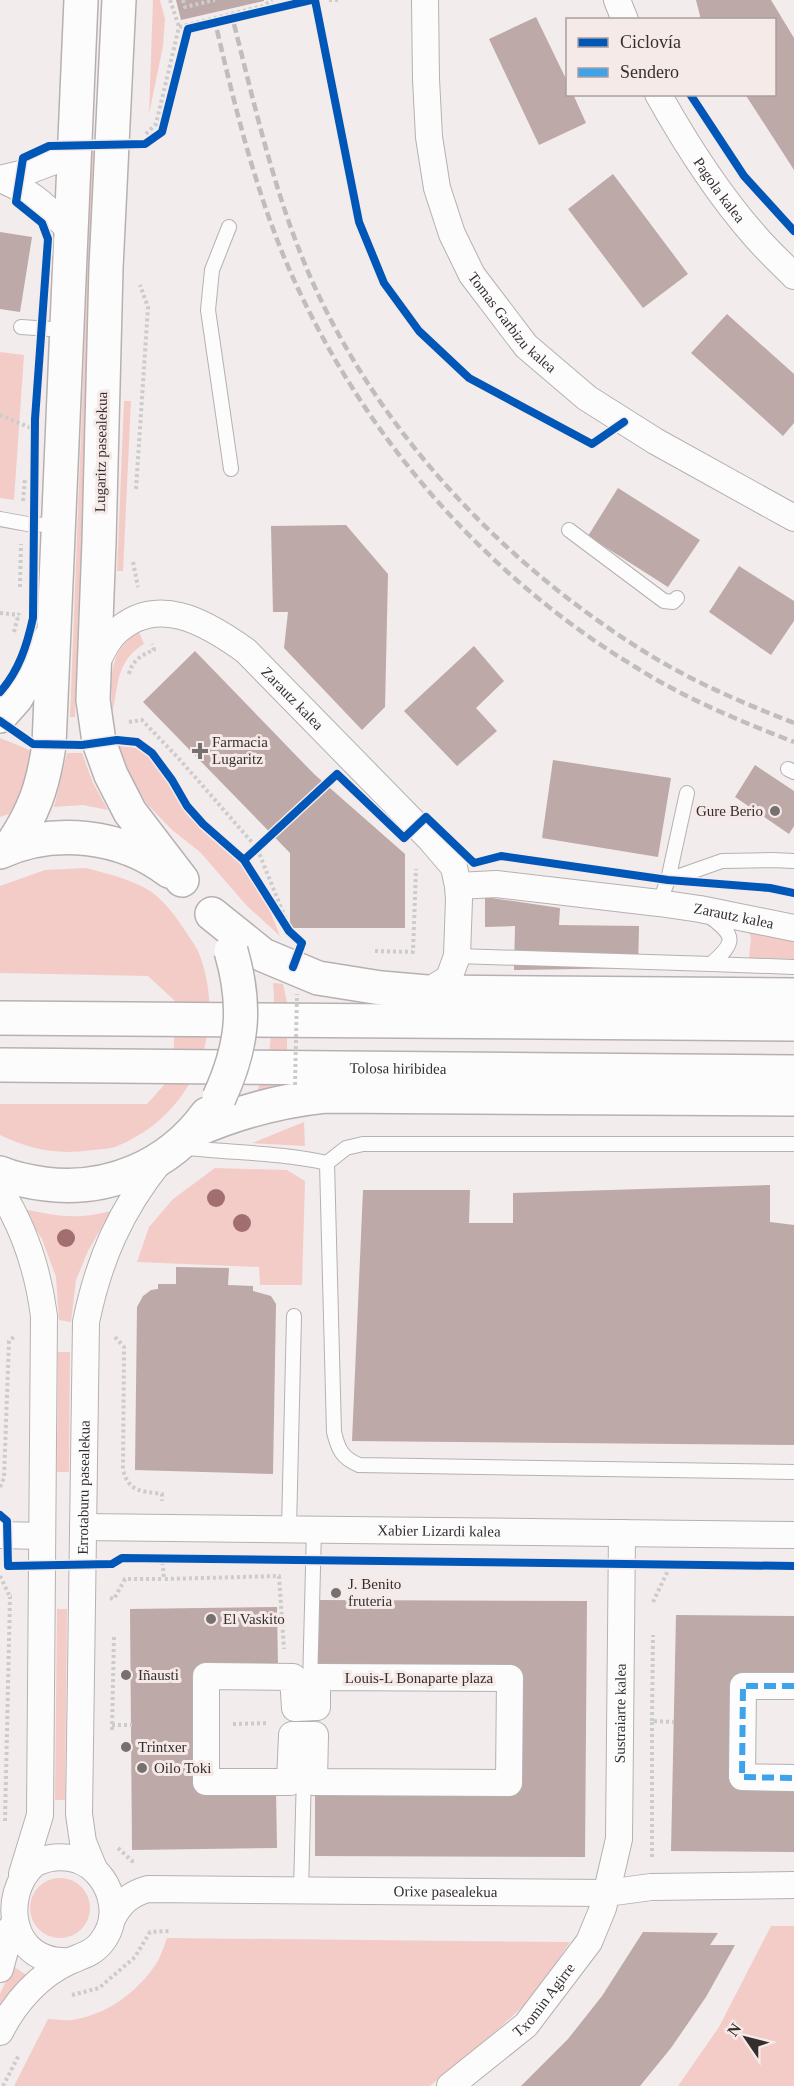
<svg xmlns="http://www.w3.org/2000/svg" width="794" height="2086" viewBox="0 0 794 2086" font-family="'Times New Roman',serif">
<rect width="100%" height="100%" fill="#f2ecec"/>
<path fill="#f4ccc7" d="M153 0H160L165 19 163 46 149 114Z
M92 150 97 151 75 717H70Z
M0 352 24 355 14 500 0 498Z
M124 401H131L123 571H117Z
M139 632 144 644C127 654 120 668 117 687 115 696 115 703 112 711 111 680 108 649 139 632Z
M0 738 32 751C29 775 22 793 9 814L0 817Z
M119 746 137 748 148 755 165 777 182 806 196 824 245 867 268 906 280 936 247 906 200 852 172 830 147 804 130 776Z
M67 753H82L93 783 108 810 83 805 54 807Z
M86 868C108 874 131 879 150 891 165 901 176 917 186 932 191 940 197 947 200 956 228 1033 192 1117 115 1147 108 1149 100 1149 93 1150 57 1155 32 1150 0 1135V1104H147L173 1075 175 1001 148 976 0 973V886L45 870Z
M748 930 794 935V959L749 958 751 938Z
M273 983 283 984 287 1002V1076L279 1087 256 1095 269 1057 274 997Z
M304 1122 305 1146 251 1143H252Z
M215 1168 287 1170 305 1181 302 1285H260L259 1267 137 1262 149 1227 173 1199Z
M23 1209C57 1216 76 1220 111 1211L88 1251 76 1280 71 1322 59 1320 56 1277 42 1239Z
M58 1352H70L69 1472H57Z
M57 1609H67L65 1800H55Z
M30 1908a30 30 0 1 1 60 0a30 30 0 1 1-60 0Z
M771 1926H794V2086H678L719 2027Z
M167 1938 570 1942 532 1998 479 2047 430 2086H14L48 2019C56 2019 64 2021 72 2020 107 2015 137 1992 156 1964 161 1956 164 1946 167 1938Z
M13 1966 28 1976 0 2010V1994Z"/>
<path fill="#bda9a7" d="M176 0H264V1L181 20Z
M696 0H771L794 38V170L745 94H774V20H701Z
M536 17 568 83V94H573L586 123 539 145 489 39Z
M613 174 688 274 643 308 568 209Z
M0 232 32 237 20 312 0 309Z
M727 314 794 374V423L783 436 691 353Z
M618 488 700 540 668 587 588 536Z
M346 525 388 574 385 707 362 730 284 648 288 612H273L271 526Z
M739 566 794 601V621L771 655 709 612Z
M474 646 504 681 476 708 497 731 457 766 404 711Z
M195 651 314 774 405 854V928H290V853L143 702Z
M553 760 671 778 658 857 542 838Z
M755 765 794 791V826L789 834 735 797Z
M485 897 560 908 559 925 639 926 638 968 514 970 515 926 485 927Z
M770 1185V1222L794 1225V1445L352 1441 363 1190H470L469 1223H513V1193Z
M176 1267 229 1268 228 1285 253 1286V1291L271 1296 276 1304 273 1474 135 1470 137 1307 143 1296 151 1290 158 1289V1284H176Z
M315 1600 587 1601 585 1857 315 1856V1791H518L519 1671H314Z
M277 1607 278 1667 196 1668 197 1788H276L277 1848 132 1850 130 1609Z
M676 1615 794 1616V1680L733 1679 731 1785 794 1786V1852L671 1851Z
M643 1932 718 1933 710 1945H735L706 1997 671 2048 640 2086H521L568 2039 602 1996Z"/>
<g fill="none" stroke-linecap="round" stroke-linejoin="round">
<g stroke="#b6b1b0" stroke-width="16">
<path id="lane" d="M229 227 212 270 208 310 231 469
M21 327 66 330
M0 519 33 525 58 524
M569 530 664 601 673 602 677 598
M788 769 794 772
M668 880 687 793
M659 903 668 880 722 861 772 860 794 861
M457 956 711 964C736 942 736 936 709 916
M711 964 794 967
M180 1147C228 1153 279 1152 327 1163L334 1432C338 1449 342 1458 359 1465L794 1472
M327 1163 346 1148 363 1144H794
M289 1529 294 1316
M310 1685 314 1529
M301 1891 304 1773"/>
</g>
<g stroke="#b6b1b0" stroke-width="28">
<g id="street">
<path id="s1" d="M425 0 426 79 429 137 437 188 452 234 472 275 526 346 587 398 655 441 794 518"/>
<path d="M617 0 625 20"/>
<path id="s2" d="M658 94C686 144 717 193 755 236 767 250 781 263 794 276"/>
<path d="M0 179C31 191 47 208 70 230"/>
<path d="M0 179 20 174 57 160 75 144"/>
<path id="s3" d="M94 667C100 657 105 644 113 635 155 592 206 622 246 651L430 839 454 867 458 886 459 899 457 956 449 978 427 992"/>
<path id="s4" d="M458 886 496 884 659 903 700 909 794 928"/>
<path d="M0 1190C25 1229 38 1270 44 1316L40 1815 22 1874"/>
<path id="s5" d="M83 1527 794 1535"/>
<path d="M0 1535 42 1536"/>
<path d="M206 1676 293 1677 295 1708 317 1707V1677L510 1678 509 1783 314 1782 315 1735H292L290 1782H206Z"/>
<path d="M794 1686H743L742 1777 794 1778"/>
<path id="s6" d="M94 1869 83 1842 79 1814 86 1322C99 1259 120 1211 160 1161"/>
<path id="s7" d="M112 1919C120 1903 130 1894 148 1889L607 1893 651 1887 794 1885"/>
<path d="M0 1969 11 1928"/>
<path d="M0 2032C15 2002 39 1975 70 1961 81 1956 92 1954 101 1943 124 1915 110 1872 78 1860 63 1855 46 1857 34 1864 0 1895 9 1965 70 1961"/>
<path id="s8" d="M450 2086 526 2025 589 1942 603 1908 619 1839 622 1533"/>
</g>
</g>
<g stroke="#b6b1b0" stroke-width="36">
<path id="secondary" d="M119 0 106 268 99 542 93 700 99 742 111 775 130 812 182 880
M0 716 16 698 51 637
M10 847C34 813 43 786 49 745L81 0
M0 852C54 827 122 835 169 871
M212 914 263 955 318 978 381 988 427 992 794 995
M194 1131C237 1112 278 1101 325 1096L794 1099
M0 1173C14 1179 30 1182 45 1184 108 1192 169 1166 207 1114"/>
</g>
<g stroke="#b6b1b0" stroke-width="36">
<g id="primary">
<path d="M0 1018 794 1024"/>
<path id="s9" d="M0 1065 794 1072"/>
</g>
</g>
<path stroke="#cdcccc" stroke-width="4" stroke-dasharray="3 3" stroke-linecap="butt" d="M170 0 179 27
M183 0 185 7 215 0
M329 0H338
M146 134 156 124 179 27 263 6 272 0
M0 415 31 428
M136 489 148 307 140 285
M23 501 25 478
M133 562 138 587
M20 587 21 544
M0 613 19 615
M14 632 19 613
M129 674C132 661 141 655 154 650L152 644
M129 722 142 720 181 761 257 848 290 930
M375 951 413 952 416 869
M115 1337 124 1347 123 1469C128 1492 141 1491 162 1494V1501
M0 1487 4 1478 9 1341 15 1336
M162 1556 164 1579 279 1576 284 1649
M0 1576 10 1597H12
M110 1598 114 1599 125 1579H164
M653 1602 672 1562
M652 1721 653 1635
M233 1724 268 1723
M112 1725H132
M112 1730 114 1636
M5 1821 10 1597
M118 1848 132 1861H136
M652 1857V1721L674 1722
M72 1995 99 1988 135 1957 150 1932 169 1931
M3 2086 19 2055"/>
<use href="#lane" stroke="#fdfcfc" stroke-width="14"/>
<use href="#street" stroke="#fdfcfc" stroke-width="26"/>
<use href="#secondary" stroke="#fdfcfc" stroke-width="33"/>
<use href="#primary" stroke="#fdfcfc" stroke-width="33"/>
<path stroke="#bfbdbd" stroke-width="4.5" stroke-dasharray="9 4.5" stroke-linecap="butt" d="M234 24C257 115 278 209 318 294 388 442 507 566 645 652 691 681 743 703 794 723
M217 30C235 107 254 184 284 257 355 426 479 573 637 668 686 699 740 721 794 742"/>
<g stroke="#b6b1b0" stroke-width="36" stroke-linecap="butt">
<path id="secondary-bridge" d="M219 1098C243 1046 247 1006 231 951"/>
</g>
<path stroke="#cdcccc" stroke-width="4" stroke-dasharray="3 3" stroke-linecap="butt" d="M295 1085 297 994"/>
<use href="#secondary-bridge" stroke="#fdfcfc" stroke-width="33"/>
<path stroke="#3ea3eb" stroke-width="6" stroke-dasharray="12 6" stroke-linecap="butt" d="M794 1686H743L742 1777 794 1778"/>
<g stroke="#f6eae8" stroke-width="11">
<path id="cycleway" d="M315 0 359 222 384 283 419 331 469 378 592 444 624 422
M690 94 744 176 794 231
M0 692C19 671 27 645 33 618L35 419 48 239 42 223 16 202 23 158 49 146 145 144 162 132 188 29 311 0
M0 721 33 744 82 745 117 740 137 742 152 753 172 780 187 806 203 824 244 860 289 931 302 943 293 967
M244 860 337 774 404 838 426 817 474 863 501 856 668 880 770 888 794 893
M0 1515 7 1521 8 1566 112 1564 122 1558 794 1566"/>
</g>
<use href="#cycleway" stroke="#0057b8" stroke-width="8"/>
</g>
<g fill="#a16f70">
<circle cx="216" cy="1198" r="9"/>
<circle cx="242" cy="1223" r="9"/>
<circle cx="66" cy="1238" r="9"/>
</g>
<g fill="#767170" stroke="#f6eae8" stroke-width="2">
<path d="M197 742h6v6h6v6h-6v6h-6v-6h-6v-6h6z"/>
<circle cx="775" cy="811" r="6"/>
<circle cx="336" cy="1593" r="6"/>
<circle cx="211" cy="1619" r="6"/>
<circle cx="126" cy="1675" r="6"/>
<circle cx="126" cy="1747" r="6"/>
<circle cx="142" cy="1768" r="6"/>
</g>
<g text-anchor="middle" stroke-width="6" stroke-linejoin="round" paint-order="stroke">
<g font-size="15" fill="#342f2e" stroke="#f6eae8">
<text dy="5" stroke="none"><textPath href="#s2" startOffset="114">Pagola kalea</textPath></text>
<text dy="5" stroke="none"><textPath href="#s1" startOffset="345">Tomas Garbizu kalea</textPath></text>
<text transform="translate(101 452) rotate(-89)" y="5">Lugaritz pasealekua</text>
<text dy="5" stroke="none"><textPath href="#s3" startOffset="252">Zarautz kalea</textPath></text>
<text dy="5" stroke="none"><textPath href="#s4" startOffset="278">Zarautz kalea</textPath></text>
<text dy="5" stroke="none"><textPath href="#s9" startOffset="398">Tolosa hiribidea</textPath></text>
<text dy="5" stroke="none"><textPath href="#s6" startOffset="384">Errotaburu pasealekua</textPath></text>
<text dy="5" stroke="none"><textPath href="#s5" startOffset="356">Xabier Lizardi kalea</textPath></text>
<text x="419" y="1683">Louis-L Bonaparte plaza</text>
<text dy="5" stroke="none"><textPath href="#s8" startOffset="435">Sustraiarte kalea</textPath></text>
<text dy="5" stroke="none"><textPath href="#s7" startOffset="346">Orixe pasealekua</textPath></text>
<text dy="5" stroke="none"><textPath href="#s8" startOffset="128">Txomin Agirre</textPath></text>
</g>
<g font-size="15" fill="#342f2e" stroke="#f6eae8" text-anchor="start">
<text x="212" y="747">Farmacia<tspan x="212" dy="17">Lugaritz</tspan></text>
<text x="763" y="816" text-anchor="end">Gure Berio</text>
<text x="348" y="1589">J. Benito<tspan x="348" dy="17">fruteria</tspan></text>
<text x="223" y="1624">El Vaskito</text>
<text x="138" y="1680">Iñausti</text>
<text x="138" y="1752">Trintxer</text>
<text x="154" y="1773">Oilo Toki</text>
</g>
</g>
<rect x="566" y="18" width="210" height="78" fill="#f6eae8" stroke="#a89f9e" stroke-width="1.5"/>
<rect x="578" y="38" width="30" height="9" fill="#0057b8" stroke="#a89f9e" stroke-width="1.5"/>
<text x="620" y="48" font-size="18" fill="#342f2e">Ciclovía</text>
<rect x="578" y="68" width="30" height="9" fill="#3ea3eb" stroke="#a89f9e" stroke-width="1.5"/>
<text x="620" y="78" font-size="18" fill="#342f2e">Sendero</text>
<g transform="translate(746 2038) rotate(305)" stroke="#f6eae8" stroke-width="4.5" paint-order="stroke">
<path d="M0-4.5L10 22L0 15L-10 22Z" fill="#342f2e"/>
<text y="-9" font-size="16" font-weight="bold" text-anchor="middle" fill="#342f2e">N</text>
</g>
</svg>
